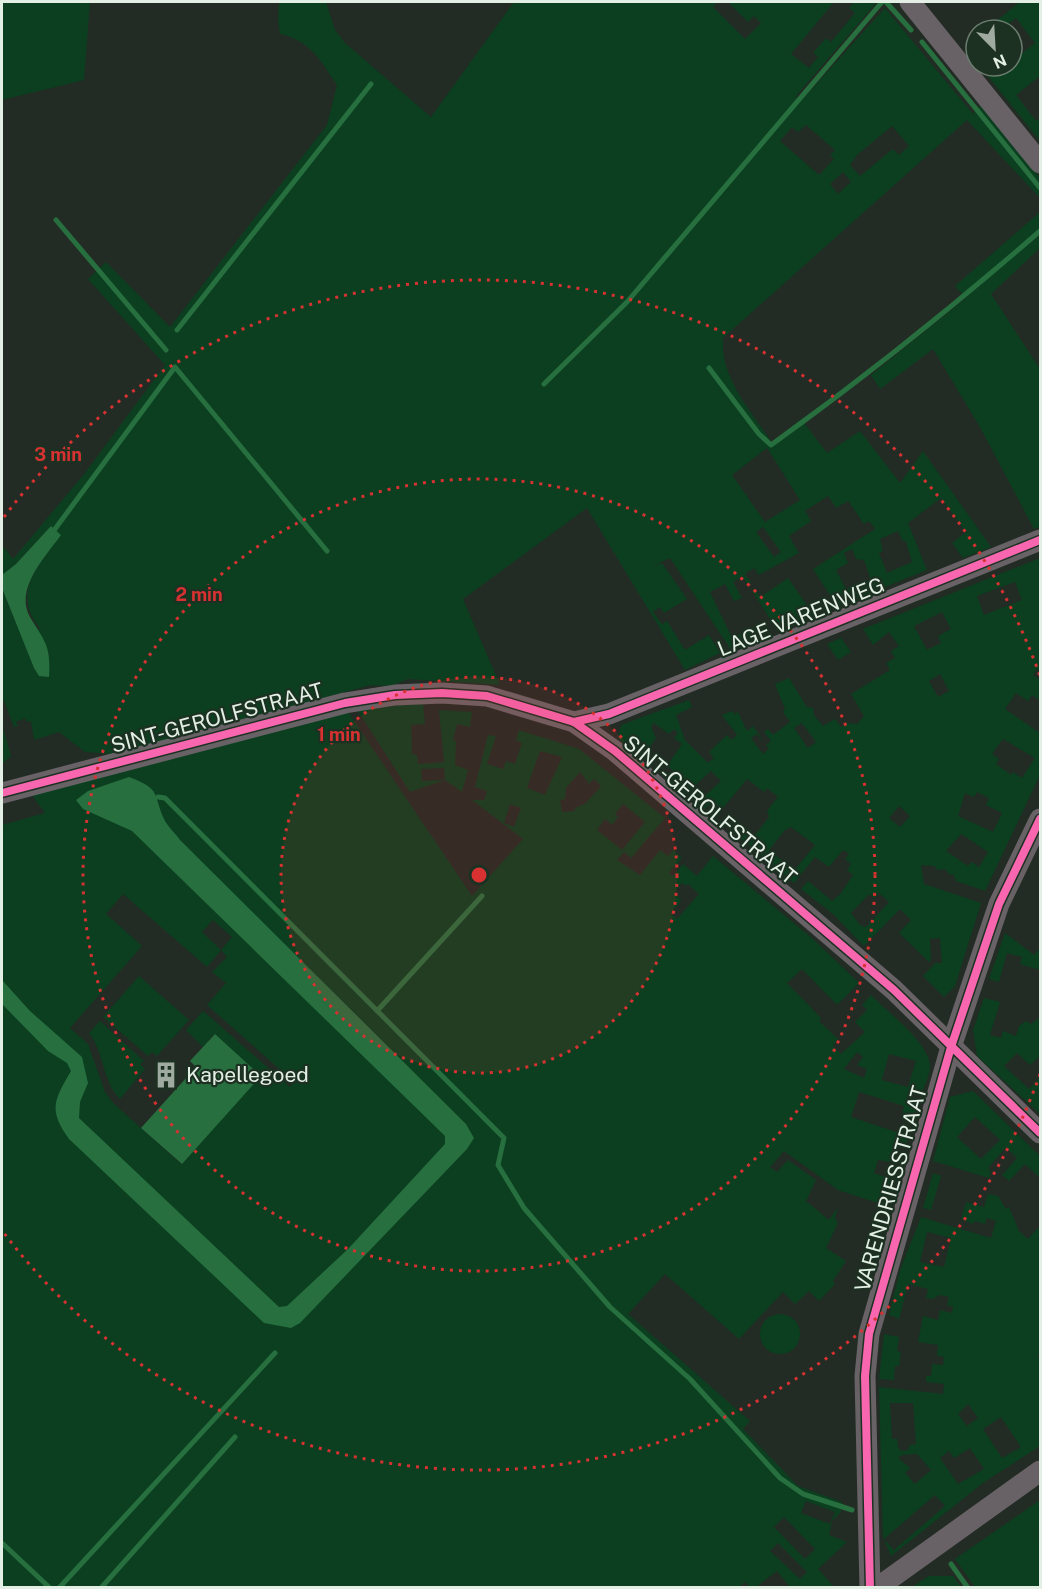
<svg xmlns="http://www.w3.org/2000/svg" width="1042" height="1589" viewBox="0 0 1042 1589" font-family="'Public Sans',sans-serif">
<rect width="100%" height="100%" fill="#222c24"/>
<path fill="#0b3f20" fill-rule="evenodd" d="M2 2H90L84 80 2 100Z
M279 2H326L335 30 345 43 431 117 514 2H717L713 7 745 39 761 23 754 16 748 22 728 2H834L791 54 809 68 818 57 813 53 826 38 831 42 855 13 849 8 854 2H877L796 96 799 103 885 8 973 114 982 104 1040 178V198L967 120 723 338C720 379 752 411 772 443L801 419 827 453 860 431 900 483 923 451 991 547 963 558 952 543 966 532 941 498 908 523 927 570 837 606 813 569 875 529 869 521 864 524 848 501 836 508 828 496 805 511 811 521 789 536 799 553 759 575 754 568 745 574 751 582 747 584 742 576 733 582 742 598 734 601 725 584 710 592 732 638 758 626 763 636 731 650 670 558 651 567 662 563 687 599 664 613 660 607 653 612 662 624 667 621 685 650 709 635 720 653 685 670 587 508 463 599 500 685 408 679 391 686 371 685 112 754 85 752 59 732 34 740 31 721 27 722 25 718 16 722 18 726 14 727 4 701 2 702V588L16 622 41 630C10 592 38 568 60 535L51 526 16 564 2 575V545L13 559 85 473 165 365 88 279 106 262 170 327 327 125 337 85C321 61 310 40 280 34L278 20ZM806 125 835 150 830 155 834 159 819 175 780 141 792 127 798 132ZM892 126 909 146 899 155 893 149 860 176 850 165 857 155ZM843 172 851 182 838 194 830 184ZM767 448 800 500 765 522 732 475ZM763 527 781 552 774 557 756 532ZM898 531 902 540 906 542 912 562 887 573 879 553 883 551 880 539ZM852 549 856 559 864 560 871 580 846 589 836 570 848 563 844 553Z
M1020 2H1040V76L1016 95 1036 121 1040 118V141L980 66H1012V53L1016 58 1035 43 1016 18 1000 30H985Z
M1040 212V248L991 294 1040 369V527L1034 529 980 427 933 349 880 389 871 375 966 298 955 286Z
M1040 558V671L1037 669 1033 675 1040 680V701L1032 695 1028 701 1016 693 1005 709 1040 733V775L985 891 956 881 953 874 950 875 945 869 938 870 934 866 921 865 924 884 981 903 955 986 944 997 923 976 935 963H942L940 938 930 939 931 959 929 962 899 933 911 920 900 909 864 946 833 914 801 889 808 881 832 901 841 893 853 875 847 870 851 864 845 859 849 854 843 850 829 867 815 857 794 883 732 831 739 823 755 835 769 817 767 811 778 797 767 788 764 792 747 779 722 809 713 802 704 809 696 804 721 781 711 771 684 795 669 781 676 773 667 766 682 744 674 738 678 733 674 729 669 734 654 723 651 727 656 738 648 749 635 739 629 747 618 739 621 725 689 700 692 707 676 715 685 740 708 763 714 758 709 752 727 735 731 740 737 735 722 715 732 711 735 714 738 712 747 731 753 726 765 743 757 734 751 738 763 754 769 749 766 745 771 741 764 732 768 729 773 735 790 722 783 712 785 709 775 684 789 678 807 707 813 708 814 715 823 726 835 719 841 727 847 723 857 724 864 716 851 694 890 670 886 663 895 658 891 651 899 646 889 632 873 645 863 629ZM1015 582 1022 600 984 615 977 596ZM942 612 951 629 938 636 941 643 927 650 914 626ZM940 674 949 691 938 697 929 681ZM802 723 816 742 808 748 794 728ZM1003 739 1035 758 1022 778 1013 772 1011 775 996 764 999 759 992 754ZM977 792 989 798 986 805 1002 813 993 832 958 816 965 793 974 797ZM899 806 910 816 900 827 889 818ZM791 827 815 845 794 871 769 850 785 830ZM961 834 988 852 979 867 972 862 968 866 946 851ZM879 893 889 902 866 927 860 925 851 913 869 894 874 898Z
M788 578 814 615 777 630 752 591 755 589 760 597Z
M841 638 851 652 838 660 827 644Z
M423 702 425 724 411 725 412 754 417 755 418 764 444 762 439 710 472 712 470 727 457 724 453 740 456 741 455 765 468 770 462 792 445 780 410 792 358 711 399 703ZM444 768 445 780 422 781 421 769Z
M348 712 472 896 523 839 472 800H484L487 791 475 787 488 735 496 736 487 764 503 769 506 761 515 764 522 743 516 740 519 730 579 749 665 818 631 858 624 852 617 860 640 875 660 850 668 856 673 850 682 858 669 873 673 876 683 864 697 876 713 856 813 939 859 983 837 1005 802 969 787 983 821 1018 819 1021 838 1039 833 1046 841 1054 865 1032 855 1022 867 1010 862 1005 871 995C887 1012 929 1042 930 1066 930 1075 925 1084 922 1092L909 1090 907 1098 919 1102 914 1120 902 1116 904 1106 859 1092 851 1117 908 1136 907 1143 897 1140 890 1162 878 1160 874 1173 894 1180 884 1205 838 1190 784 1151 770 1167 777 1172 788 1160 816 1180 806 1201 829 1220 838 1207 835 1218 838 1223 826 1248 846 1261 833 1281 835 1284 819 1301 809 1291 795 1304 783 1292 739 1339 665 1274 628 1314 750 1421 743 1429 798 1486 842 1502 841 1512 832 1521 829 1535 847 1542 818 1569 834 1587H790L777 1571 755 1588 750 1587 745 1582 737 1588H2V825L45 813 32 795ZM540 751 562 757 545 795 527 788ZM580 772 589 784 594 779 601 786 586 803 575 808V811L562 812 560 800 565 799 566 788ZM510 804 521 808 514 827 504 823ZM623 804 645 822 622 850 597 830 605 819 612 825 618 817 615 814ZM682 883 686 886 688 884 699 894 677 919 671 913 681 901 675 891ZM123 894 207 967 221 950 227 957 212 972 226 983 207 1005 294 1082 290 1087 203 1011 186 1030 203 1047 214 1034 181 1164 113 1103 105 1092 88 1044 70 1028 142 946 106 914ZM213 920 232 937 221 950 202 932ZM857 1052 863 1057 857 1065 867 1069 864 1078 844 1069ZM889 1054 916 1061 908 1087 882 1080ZM806 1501 835 1512 830 1524 801 1513ZM784 1517 815 1549 805 1559 774 1527ZM778 1543 807 1572 800 1579 770 1551Z
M2 725 11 756 2 764Z
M1005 933 1034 955 1040 948V970L1020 964 1022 957 1007 953 999 982 989 979Z
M139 976 189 1020 157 1056 152 1052 148 1056 103 1017Z
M984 998 1000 1002 990 1035 1001 1038 1003 1031 1016 1036 1019 1026 1026 1021 1031 1024 1040 1017V1056L1030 1065 1017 1053 1004 1066 1029 1089 1040 1077V1114L977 1056 973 1030Z
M100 1021 144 1061 140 1064 145 1069 120 1099C102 1081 105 1053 89 1033Z
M973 1091 1040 1156V1178L1025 1164 1009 1181 1002 1175 1017 1158 1006 1147 988 1168 991 1172 989 1178 933 1161 950 1097ZM975 1117 1000 1140 981 1159 957 1137Z
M933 1173 941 1176 931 1210 923 1208Z
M988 1194 998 1196 1006 1209 1009 1207 1019 1231 1028 1239 1040 1226V1236L1038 1239 1040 1242V1353L1038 1355 1040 1361V1446L983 1483 891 1556 883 1537 879 1387 943 1394 944 1384 926 1382V1376H931L932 1364 943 1365 944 1357 937 1356 938 1345 918 1342 923 1316 938 1320 940 1310 952 1313 953 1307 947 1305 949 1297 940 1295 932 1299 926 1298 928 1289 908 1284 899 1319 889 1315 900 1270 921 1217 991 1238 996 1221 987 1218 985 1224 975 1221 973 1224 961 1219 966 1202 984 1207ZM927 1232 951 1238 944 1267 920 1262ZM890 1403H913L916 1444 910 1445 908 1450 901 1451 898 1447 897 1439H892ZM968 1404 978 1418 967 1426 958 1414ZM1001 1417 1021 1447 1002 1458 983 1429ZM970 1448 984 1469 958 1484 940 1458 949 1451 954 1458ZM917 1454 931 1470 915 1484 905 1473 910 1468 898 1458 902 1455ZM935 1495 945 1506 894 1550 884 1539Z
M760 1334a20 20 0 1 1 40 0a20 20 0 1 1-40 0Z
M884 1334 899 1337 897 1351 901 1352 899 1366H895L894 1380 879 1379Z
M1040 1500V1533L1038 1536 1040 1539V1587H975L955 1559Z
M929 1576H953L961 1587H912Z"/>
<path fill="#276f3e" d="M51 526 61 535C46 556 14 589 30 617 45 642 51 645 49 677L39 676 34 668 2 588V575L16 564Z
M129 777C163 790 152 794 165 821 169 828 176 834 180 840L466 1124 474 1138 467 1149 300 1323 291 1328 264 1323 69 1139C48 1110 54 1100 71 1071L67 1063 48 1051 2 1004V980L30 1011 82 1057 88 1083 80 1102 79 1118 279 1307 287 1306 348 1249 445 1144V1136L132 831 83 809 76 800 88 791Z
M215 1034 261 1076 182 1164 141 1128 196 1067 190 1061Z"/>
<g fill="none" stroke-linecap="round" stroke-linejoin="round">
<path stroke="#276f3e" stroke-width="5" d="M886 2 911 30
M922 42 1040 188
M56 220 166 350
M177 330 371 84
M709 368 759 434 771 445C864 378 954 306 1040 231
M544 384 627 302 882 2
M55 529 175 367 327 551
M158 797 165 798 504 1138 498 1165 524 1208 610 1307 690 1379 780 1478 803 1494 852 1510
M377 1011 482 896
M2 1543 50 1588
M951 1564 968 1588
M59 1588 275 1353
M101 1588 235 1437"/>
<path stroke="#686266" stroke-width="21" d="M910 2 1040 163
M574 722 609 714 1040 540
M2 793 345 703 395 695 442 693 487 696 574 722 615 751 894 990 1040 1133
M870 1588 865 1376 869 1334 951 1047 999 904 1040 819
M877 1588 1040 1471"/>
<g stroke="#1d3122" stroke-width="11">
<path id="cycleway" d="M574 722 609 714 1040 540
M2 793 345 703 395 695 442 693 487 696 574 722 615 751 894 990 1040 1133
M870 1588 865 1376 869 1334 951 1047 999 904 1040 819"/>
</g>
<use href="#cycleway" stroke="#f766af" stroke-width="8"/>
</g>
<circle cx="479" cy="875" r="198" fill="#d73231" fill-opacity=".12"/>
<g fill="none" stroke="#d73231" stroke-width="3" stroke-dasharray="3 6">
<circle cx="479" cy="875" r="198"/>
<circle cx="479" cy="875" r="396"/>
<path d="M1040 1074A595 595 0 0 1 4 1233M4 517A595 595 0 0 1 1040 676"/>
</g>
<defs>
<g id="building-bare" transform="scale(2.07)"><path d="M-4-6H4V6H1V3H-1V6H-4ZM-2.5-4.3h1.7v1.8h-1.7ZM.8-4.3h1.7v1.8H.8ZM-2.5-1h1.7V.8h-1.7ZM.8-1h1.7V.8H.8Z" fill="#9faba1" stroke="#1d3122" stroke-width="2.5" paint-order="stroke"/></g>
</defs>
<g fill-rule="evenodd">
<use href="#building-bare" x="166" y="1075"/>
</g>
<g text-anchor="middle" stroke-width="4.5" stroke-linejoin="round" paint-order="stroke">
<g font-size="21" fill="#e3efe5" stroke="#1d3122">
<text transform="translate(801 617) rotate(-22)" y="7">LAGE VARENWEG</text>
<text transform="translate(217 718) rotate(-15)" y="7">SINT-GEROLFSTRAAT</text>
<text transform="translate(710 810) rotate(40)" y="7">SINT-GEROLFSTRAAT</text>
<text transform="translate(891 1189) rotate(-74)" y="7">VARENDRIESSTRAAT</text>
</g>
<g font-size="21" fill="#e3efe5" stroke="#1d3122" text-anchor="start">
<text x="186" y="1082">Kapellegoed</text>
</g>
</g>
<circle cx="479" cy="875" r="9" fill="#d73231" stroke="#1d3122" stroke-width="3"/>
<g font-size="18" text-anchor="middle" font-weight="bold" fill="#d73231" stroke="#1d3122" stroke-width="4.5" stroke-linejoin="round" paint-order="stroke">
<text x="58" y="461">3 min</text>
<text x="199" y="601">2 min</text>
<text x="339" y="741">1 min</text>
</g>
<rect width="1042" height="1589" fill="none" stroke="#e3efe5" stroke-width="6"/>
<g transform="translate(994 48) rotate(156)"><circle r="28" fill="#1d3122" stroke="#6c7d70" stroke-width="1.5"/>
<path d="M0-4.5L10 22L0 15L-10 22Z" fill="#9faba1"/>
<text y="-9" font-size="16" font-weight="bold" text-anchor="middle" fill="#e3efe5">N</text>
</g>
</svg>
